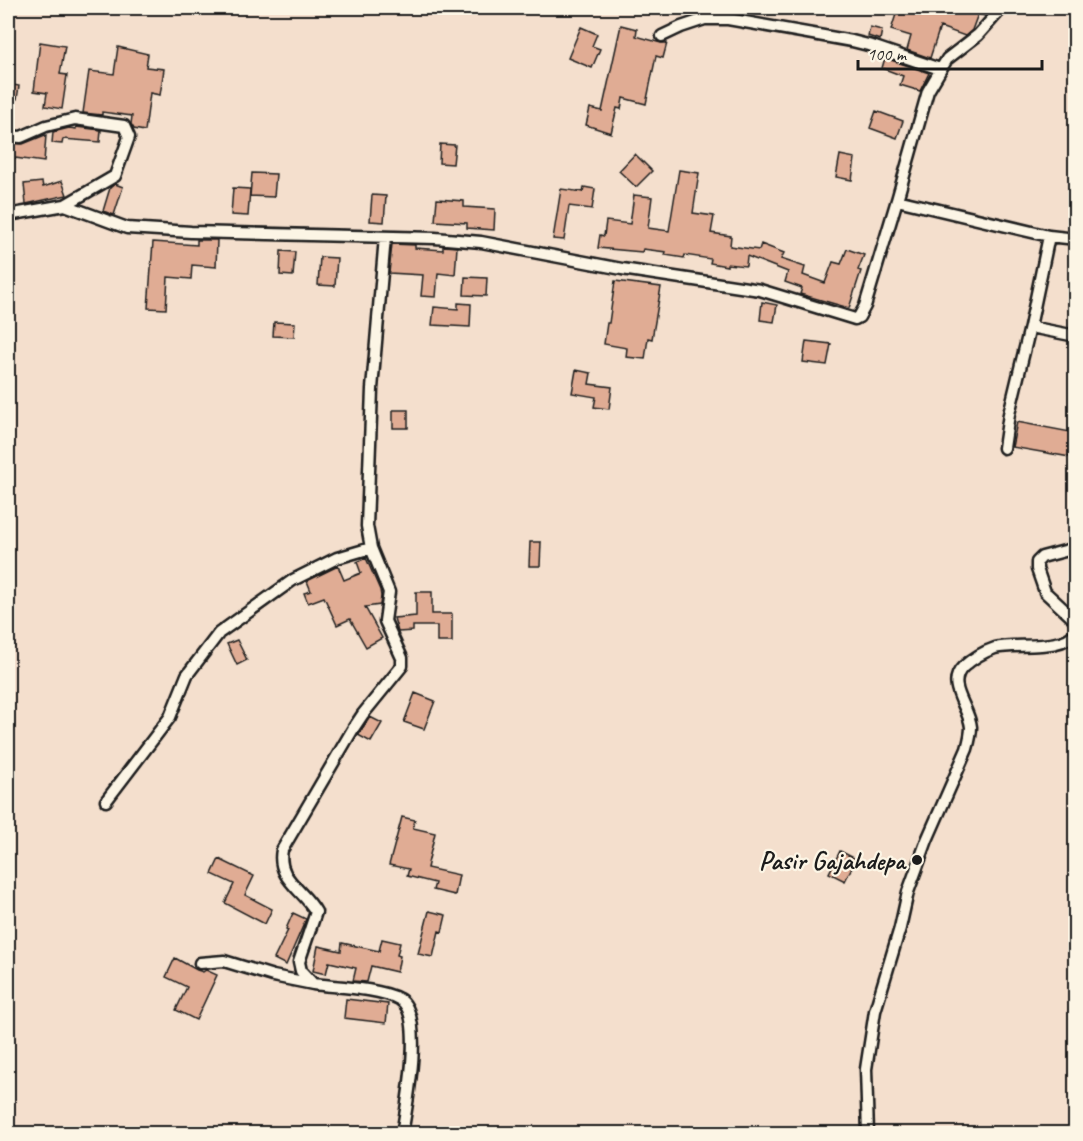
<svg xmlns="http://www.w3.org/2000/svg" width="1083" height="1141" viewBox="0 0 1083 1141" font-family="Caveat,sans-serif">
<rect width="100%" height="100%" fill="#f4dfcd"/>
<filter id="ink" filterUnits="userSpaceOnUse"><feTurbulence type="fractalNoise" baseFrequency=".0167" numOctaves="2"/><feDisplacementMap in="SourceGraphic" scale="12" xChannelSelector="R" yChannelSelector="G"/><feConvolveMatrix kernelMatrix="1 2 1 2 8 2 1 2 1" color-interpolation-filters="sRGB"/></filter>
<g filter="url(#ink)">
<path fill="#e0ac94" stroke="#1c1c1c" stroke-width="1.5" d="M902 8H992L985 16 978 14 972 30 965 36 940 27 930 58 907 50 911 36 891 30 897 11 902 12Z
M621 25 637 29 636 36 661 43H667L663 58 656 56 646 104 623 98 621 109 617 108 611 133 586 125 590 108 602 111Z
M581 27 597 34 592 46 600 49 592 68 568 58Z
M870 27 882 30 880 40 868 36Z
M40 42 65 46 60 74 67 75 62 109 45 106 47 93 34 91Z
M118 47 148 54 146 67 164 69 160 95 150 93 145 131 134 129 131 124 132 116 102 112V115L83 113 89 71 114 74Z
M885 58 929 73 920 91 900 85 903 76 882 68Z
M8 84 19 86 17 99 8 98Z
M876 111 903 121 897 138 870 128Z
M76 127 101 130 100 142 63 139 62 144 52 143 53 132 69 128 76 129Z
M45 135H46L44 162 8 157V143L23 144Z
M440 144 455 145 453 164 439 163Z
M635 154 652 171 636 187 619 171Z
M840 155 855 158 852 180 836 177Z
M679 170 699 173 693 213 714 216 711 233 731 236 730 246 759 250 761 244 784 253 781 259 805 267 803 275 825 283 833 262 841 264 847 249 864 255 858 270 861 271 849 308 800 294 802 288 785 282 788 272 747 256 746 266 727 264V266L710 263 711 259 685 255 684 258 665 255 666 252 643 249 642 252 598 248 600 235 604 236 606 221 630 224 634 195 652 197 648 228 669 231Z
M252 173 276 174 274 197 250 196Z
M62 181 67 195 26 204 24 184 42 182 43 187Z
M115 184 123 187 114 215 103 211 110 188Z
M584 187 595 189 592 209 569 206 564 240 553 239 561 189 583 192Z
M233 188 250 189 248 216 231 215Z
M372 195 386 196 384 222 370 221Z
M437 199 464 201V207L495 209 494 230 467 228V223L435 221Z
M197 240H217L216 267 192 265 191 279 168 277 166 309 148 308 153 242 197 245Z
M392 244 415 245V248L443 250V246L457 247 455 275 438 273 436 297 421 296 423 275 389 273Z
M281 251 295 252 293 276 280 275Z
M320 257 337 258 335 286 318 285Z
M465 277 487 278 486 296 464 295Z
M615 281 661 287 652 339 648 338 645 359 626 357 627 348 604 344 607 323H609Z
M762 302 777 305 774 322 760 320Z
M458 303 471 304 470 327 432 325 434 307 458 309Z
M274 322 295 323 294 337 273 336Z
M806 341 831 344 827 365 803 362Z
M576 370 591 373 589 384 612 387 609 409 594 407 596 397 572 393Z
M393 410H408V428H393Z
M1017 422 1076 433V458L1012 447Z
M530 542H541L540 566H529Z
M366 558 380 590 381 596 380 605 365 607 382 638 366 647 350 619 337 625 324 597 308 603 304 593 311 591 307 581 338 566 344 580 361 573 357 562Z
M416 592H432V614H452V642H437V626H413V631L398 632 394 618 416 616Z
M237 640 247 660 237 665 227 644Z
M415 693 435 701 424 729 404 722Z
M370 717 382 723 371 742 358 735Z
M402 817 415 820 413 828 435 833 427 868 459 875 455 895 433 890 435 883 407 876 409 869 389 865Z
M840 851 856 859 845 881 829 873Z
M219 859 254 876 245 895 272 909 265 924 225 903 234 884 212 874Z
M429 911 446 915 442 932 439 931 433 957 418 954Z
M293 913 306 919 286 965 274 959 288 930 286 929Z
M382 939 400 943 397 955 400 956 397 972 371 966 367 982 353 981 356 968 329 962 326 974 313 971 318 946 341 951 342 943 379 951Z
M175 958 197 970 203 972 206 970 217 975 196 1020 176 1010 187 987 166 977Z
M346 999 388 1004 386 1023 344 1018Z"/>
<g fill="none" stroke-linecap="round" stroke-linejoin="round">
<g stroke="#1c1c1c" stroke-width="15">
<path id="minor" d="M662 36 681 27 705 19H728L852 41 872 46 940 69
M8 136 21 137 46 126 75 119 124 126 129 137 115 176 65 205
M897 200 928 91 947 59 978 35 1002 8
M8 215 65 205 127 228 191 232 435 238 481 242 622 269 760 290 855 319 859 317 865 306 897 200 1049 236 1076 239
M385 237 372 389 367 526 371 548 389 592 385 621 402 658V666L363 714 353 729 282 850C276 879 304 890 316 912L299 962 301 971 313 984C336 987 379 988 399 999 426 1013 406 1108 402 1134
M1030 327 1076 336
M1004 448 1009 414 1030 327 1049 236
M1076 548 1042 557 1037 562V569L1045 592 1076 621
M106 801 170 717 187 675 219 633 293 580 337 558 371 548
M200 963 224 961 273 976 313 984
M868 1134 866 1069 875 1011 900 928 908 892 927 840 967 749C969 742 971 734 971 727 969 706 945 685 963 667 973 658 983 652 995 648 1016 643 1063 651 1076 632"/>
</g>
<use href="#minor" stroke="#fcf5e5" stroke-width="10"/>
</g>
</g>
<circle fill="#1c1c1c" stroke="#fcf5e5" stroke-width="2" cx="917" cy="860" r="6"/>
<g text-anchor="middle" stroke-width="4.5" stroke-linejoin="round" paint-order="stroke">
<g font-size="26" font-weight="bold" fill="#1c1c1c" stroke="#fcf5e5" text-anchor="end">
<text x="905" y="869">Pasir Gajahdepa</text>
</g>
</g>
<rect width="1083" height="1141" fill="none" stroke="#fcf5e5" stroke-width="30"/>
<rect x="15" y="15" width="1053" height="1111" fill="none" stroke="#1c1c1c" stroke-width="2" filter="url(#ink)"/>
<path d="M858 60v9h184v-9" fill="none" stroke="#1c1c1c" stroke-width="3"/>
<text x="867" y="60" font-size="18" fill="#1c1c1c" stroke="#fcf5e5" stroke-width="4.5" paint-order="stroke">100 m</text>
</svg>
